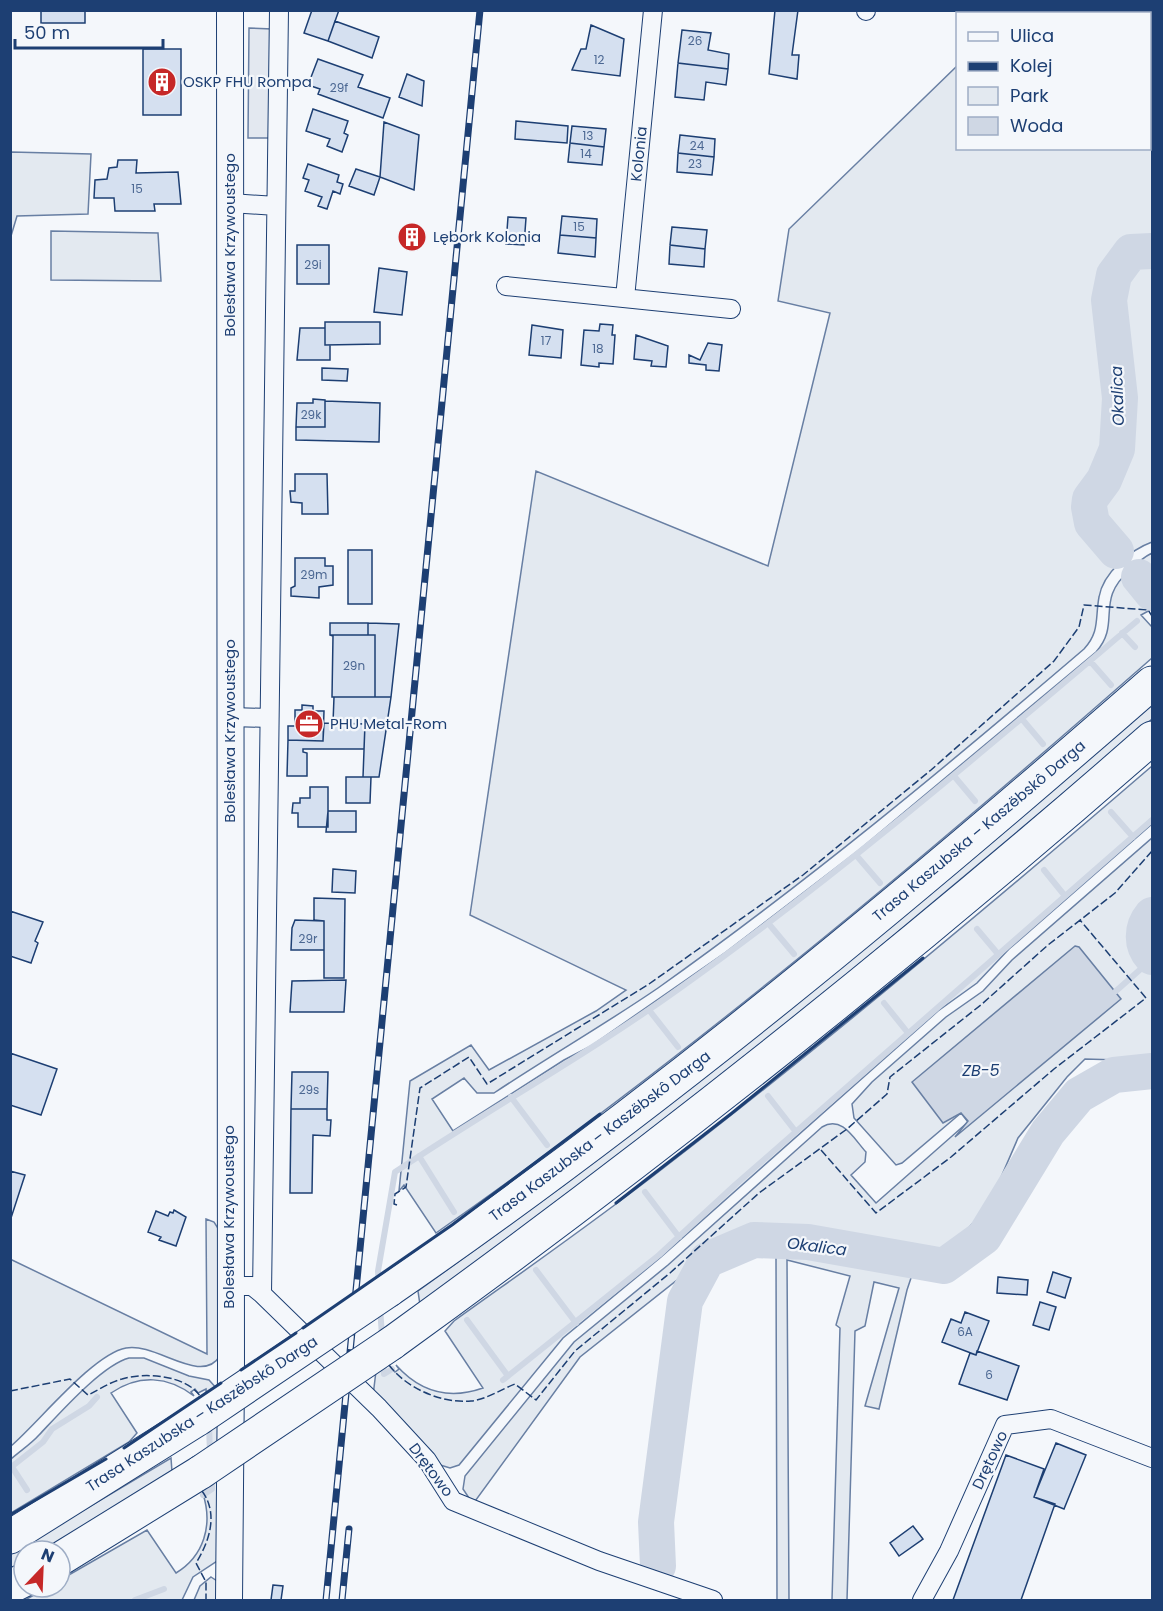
<svg xmlns="http://www.w3.org/2000/svg" width="1163" height="1611" viewBox="0 0 1163 1611" font-family="Poppins,sans-serif">
<rect width="100%" height="100%" fill="#f4f7fb"/>
<path fill="#e3e9f0" stroke="#687fa3" stroke-width="1.5" d="M1101 11H1152V542C1130 550 1103 573 1099 597 1095 618 1100 632 1084 649 946 767 806 883 658 988 604 1025 548 1057 494 1093H477L464 1078 432 1099 453 1131 564 1060 591 1046 726 952 859 850 1096 652C1122 623 1094 601 1130 570 1137 563 1144 557 1152 553V609L1141 615 1152 627V658C922 860 687 1058 436 1233L404 1185 399 1191 410 1081 471 1045 489 1070 596 1011 626 990 470 915 536 471 768 566 830 313 778 301 789 229 957 66 958 148H1150V14L1102 13Z
M11 152 91 154 88 214 17 216 11 236Z
M51 231 158 233 161 281 51 280Z
M1152 703V719L747 1058 420 1305 418 1291 564 1185Z
M1152 766V824L1009 949 977 983 938 1011 661 1257 563 1338 459 1465 450 1468 437 1464 373 1396 382 1321 385 1372 392 1369 395 1372 399 1369 396 1365C420 1392 449 1400 483 1388L445 1331 454 1321C525 1270 597 1220 666 1166 832 1038 993 903 1152 766Z
M1152 838V1061L1085 1059 1067 1077 1018 1138 989 1205 949 1250 918 1257 907 1290 879 1409 865 1406 899 1288 874 1282 865 1326 855 1331 847 1600H832L840 1328 836 1325 850 1276 787 1260 789 1600H777L776 1257 762 1254 767 1239 756 1242 725 1268 696 1265 580 1357 473 1504 463 1489 465 1476 574 1342 668 1265 822 1127C842 1115 854 1139 866 1152L865 1162 851 1175 876 1203 968 1122 961 1113 902 1163 896 1165 854 1118 852 1104 872 1082 946 1017 983 991 1012 960Z
M206 1219 214 1222 221 1233 220 1356C201 1386 156 1342 126 1348 93 1354 39 1422 11 1446L10 1259 207 1354Z
M129 1358H144L189 1376 209 1380 218 1390 217 1561 193 1577 182 1600H25L48 1587H60V1580L147 1530 176 1573C204 1556 213 1525 203 1494L212 1489 206 1389 198 1393 195 1389 191 1392 194 1396C168 1376 139 1374 111 1393L137 1433 129 1442 11 1513V1459C20 1451 31 1444 39 1435 59 1414 102 1365 129 1358Z
M171 1458 172 1472 44 1551H24V1563L11 1571 10 1554Z
M211 1577 217 1581 220 1600H194L200 1586Z"/>
<path fill="#e3e8f0" stroke="#687fa3" stroke-width="1.5" d="M249 28 272 29 271 138H248Z"/>
<path fill="#cfd7e4" stroke="#687fa3" stroke-width="1.5" d="M1075 946 1079 947 1121 999 955 1137 968 1121 961 1113 943 1123 912 1082Z"/>
<g fill="none" stroke-linecap="round" stroke-linejoin="round">
<path stroke="#cfd7e4" stroke-width="6" d="M1122 633 1135 647
M1090 661 1111 685
M1022 719 1043 744
M954 776 975 801
M1111 812 1133 837
M856 855 880 883
M1044 870 1065 896
M768 923 794 954
M977 929 998 954
M1116 991 1152 959
M884 1003 908 1033
M649 1010 678 1047
M768 1096 796 1132
M511 1097 547 1145
M419 1156 454 1212
M645 1192 679 1237
M536 1270 576 1323
M379 1285 378 1271 395 1172C489 1109 588 1054 680 988 840 874 988 747 1137 621
M380 1307 382 1336
M467 1320 508 1376
M383 1361 384 1374 392 1369
M503 1380 659 1255 735 1185 1152 820
M209 1425 210 1454
M12 1467 27 1490
M10 1468 43 1442 52 1429 89 1406 97 1397
M203 1495 212 1489V1476
M135 1600 164 1589"/>
<path stroke="#cfd7e4" stroke-width="36" d="M1112 10V14
M1150 103 1152 105
M1116 551 1092 523 1089 507 1090 499 1104 480 1117 449 1120 398 1109 300 1114 275 1131 252 1152 251
M1139 577 1152 593
M1152 915C1141 928 1141 945 1152 957
M658 1566 656 1522 685 1301 707 1260 754 1240 808 1242 944 1266 984 1237 1048 1132 1079 1095 1114 1075 1152 1071"/>
</g>
<path fill="#d5e0f0" stroke="#1d3f73" stroke-width="1.5" d="M41 10H85V23H41Z
M312 10H339L328 41 304 33Z
M775 10H798L792 55H799L797 79 769 74Z
M335 21 379 37 372 58 328 41Z
M591 25 624 39 620 76 572 70 581 49H586Z
M682 30 711 33 708 50 729 54 728 69 678 63Z
M143 49H181V115H143Z
M318 59 363 75 358 87 390 98 383 118 318 94 320 89 308 85Z
M678 63 728 69 726 85 706 82 704 100 675 97Z
M407 74 424 81 422 106 399 97Z
M313 109 348 121 344 133 348 135 342 152 327 146 330 139 306 131Z
M516 121 568 126 567 143 515 139Z
M384 122 419 135 414 190 380 177Z
M572 126 606 129 604 147 570 143Z
M680 135 715 139 714 157 678 153Z
M570 143 604 147 602 165 568 162Z
M678 153 714 157 712 175 677 172Z
M118 160H137L136 173 178 172 181 204H154L155 211H115L114 198H94L95 180 107 179 109 168 117 167Z
M308 164 339 175 337 182 343 184 340 194 333 191 327 209 318 206 322 197 305 191 309 180 303 178Z
M356 169 380 177 374 195 349 186Z
M562 216 597 219 596 238 560 235Z
M508 217 526 218 524 245 506 244Z
M407 226 423 232 416 248 401 243Z
M672 227 707 230 705 249 670 245Z
M560 235 596 238 595 257 558 253Z
M297 245H329V284H297Z
M670 245 705 249 704 267 669 264Z
M379 268 407 272 402 315 374 312Z
M325 322H380V344L325 345Z
M600 324 613 325 612 335H615L613 364 599 363V367L581 365 584 330 599 331Z
M532 325 563 330 561 358 529 355Z
M300 328H325V345H330V360H297Z
M636 335 668 346 666 367 651 366 652 361 634 359Z
M708 343 722 345 719 371 706 370V365L689 363V355L700 360Z
M322 368 348 369 347 381 322 380Z
M313 399 325 400V427H296L297 403H313Z
M325 401 380 403 379 442 296 440V427H325Z
M295 474H327L328 514H302V503L291 502 290 491H295Z
M348 550H372V604H348Z
M295 558H325V566H333V585L319 587V598L291 596V588L295 586Z
M330 623H368V635H330Z
M368 623 399 624 391 697H375V635H368Z
M330 635H375V697H332L333 636Z
M334 697H391L379 777H363L365 724 333 723Z
M302 705 313 706V711H324L323 741 288 740V726H295V710H302Z
M324 723 365 724 364 749H303V752L307 753V776H287L288 740 323 741Z
M346 777H371L370 803H346Z
M310 787H328V827H298V813H292L293 803H300V798H310Z
M328 811H356V832H326Z
M333 869 356 871 355 893 332 892Z
M314 898 345 899 344 978H324V921L314 920Z
M10 911 43 922 35 941 38 943 31 963 10 956Z
M295 920 324 921V950H291L292 928Z
M346 980 344 1012H290L292 981Z
M10 1053 57 1069 41 1115 10 1105Z
M292 1072H328L327 1109H291Z
M291 1109H327V1120H331L330 1136 313 1135 312 1193H290Z
M10 1171 25 1175 10 1221Z
M174 1210 186 1217 176 1246 159 1240 161 1237 148 1232 156 1211 168 1216 170 1212 173 1213Z
M1053 1272 1071 1278 1065 1298 1047 1292Z
M998 1277 1028 1280 1027 1295 997 1293Z
M1040 1302 1056 1307 1049 1330 1033 1325Z
M965 1312 989 1321 976 1355 942 1342 951 1319 961 1323Z
M977 1351 1019 1366 1007 1400 959 1384 970 1353 976 1355Z
M1056 1443 1086 1455 1064 1509 1034 1497Z
M1006 1455 1044 1469 1034 1497 1055 1504 1021 1600H953Z
M913 1526 923 1539 899 1556 890 1543Z
M273 1585 283 1586 281 1600H271Z"/>
<g fill="none" stroke-linecap="round" stroke-linejoin="round">
<g stroke="#1d3f73" stroke-width="20">
<path id="minor" d="M866 11V10
M230 203 276 206
M506 286 731 309
M625 298 653 10
M230 717 269 718
M230 1286H252L262 1294 379 1408 427 1460 453 1501 599 1561 713 1600
M262 1294 279 10
M922 1600 949 1551 1005 1425 1051 1419 1152 1458"/>
</g>
<g stroke="#1d3f73" stroke-width="28">
<path id="secondary" d="M229 1600 231 1373 230 10"/>
</g>
<g stroke="#1d3f73" stroke-width="35">
<path id="motorway" d="M389 1290C657 1105 907 897 1152 683
M392 1343C655 1153 908 952 1152 738
M10 1537 198 1419
M60 1559 201 1472
M10 1587 24 1580"/>
</g>
<use href="#minor" stroke="#f4f7fb" stroke-width="18"/>
<use href="#secondary" stroke="#f4f7fb" stroke-width="26"/>
<use href="#motorway" stroke="#f4f7fb" stroke-width="33"/>
<g stroke="#1d3f73" stroke-width="7">
<path id="rail" d="M326 1600 480 10
M342 1600 349 1529"/>
</g>
<use href="#rail" stroke="#f4f7fb" stroke-width="4.5" stroke-dasharray="14" stroke-linecap="butt"/>
<g stroke="#1d3f73" stroke-width="35" stroke-linecap="butt">
<path id="motorway-bridge" d="M198 1419 389 1290
M201 1472 392 1343"/>
</g>
<use href="#motorway-bridge" stroke="#f4f7fb" stroke-width="33"/>
<path stroke="#1d3f73" stroke-width="1.5" stroke-dasharray="8 3" stroke-linecap="butt" d="M821 1150 876 1213 951 1157 1054 1069 1146 998 1080 920
M397 1205 394 1204 395 1194 406 1187 420 1088 469 1057 487 1084 649 984 803 875 931 770 1054 661 1079 627 1084 605 1148 610 1152 616
M389 1365C406 1388 442 1404 471 1401 485 1400 502 1389 515 1384L536 1400 575 1351 670 1273 759 1193 847 1129 887 1094 890 1077 982 1004 1048 945 1115 893 1152 851
M10 1391 70 1379 88 1395C99 1390 110 1382 122 1379 144 1372 186 1375 200 1396
M202 1491C219 1514 209 1542 196 1563L206 1582V1600"/>
<path stroke="#1d3f73" stroke-width="3" d="M616 1203 732 1113 923 958
M303 1328 452 1225 600 1114
M241 1370 296 1333
M124 1448 221 1383
M10 1515 106 1459"/>
</g>
<defs>
<g id="building-disc" transform="scale(1.5)"><circle r="9.5" fill="#c62828" stroke="#f4f7fb"/><path d="M-4-6H4V6H1V3H-1V6H-4ZM-2.5-4.3h1.7v1.8h-1.7ZM.8-4.3h1.7v1.8H.8ZM-2.5-1h1.7V.8h-1.7ZM.8-1h1.7V.8H.8Z" fill="#fff"/></g>
<g id="office-disc" transform="scale(1.5)"><circle r="9.5" fill="#c62828" stroke="#f4f7fb"/><path d="M-6-3h4V-5.5h4V-3h4V5H-6ZM-1-4.5V-3h2v-1.5ZM-6 0V1H6V0Z" fill="#fff"/></g>
</defs>
<g fill-rule="evenodd">
<use href="#building-disc" x="162" y="82"/>
<use href="#building-disc" x="412" y="237"/>
<use href="#office-disc" x="309" y="724"/>
</g>
<g text-anchor="middle" stroke-width="4.5" stroke-linejoin="round" paint-order="stroke">
<g font-size="12" fill="#4b6792">
<text x="695" y="45">26</text>
<text x="599" y="64">12</text>
<text x="339" y="92">29f</text>
<text x="588" y="140">13</text>
<text x="697" y="150">24</text>
<text x="586" y="158">14</text>
<text x="695" y="168">23</text>
<text x="137" y="193">15</text>
<text x="579" y="231">15</text>
<text x="313" y="269">29i</text>
<text x="546" y="345">17</text>
<text x="598" y="353">18</text>
<text x="311" y="419">29k</text>
<text x="314" y="579">29m</text>
<text x="354" y="670">29n</text>
<text x="308" y="943">29r</text>
<text x="309" y="1094">29s</text>
<text x="965" y="1336">6A</text>
<text x="989" y="1379">6</text>
</g>
<g font-size="15" fill="#1d3f73" stroke="#f4f7fb" text-anchor="start">
<text x="183" y="87">OSKP FHU Rompa</text>
<text x="433" y="242">Lębork Kolonia</text>
<text x="330" y="729">PHU Metal-Rom</text>
</g>
<g font-size="15" fill="#1d3f73" stroke="#f4f7fb">
<text transform="translate(639 154) rotate(-84)" y="5">Kolonia</text>
<text transform="translate(230 245) rotate(-90)" y="5">Bolesława Krzywoustego</text>
<text transform="translate(230 731) rotate(-90)" y="5">Bolesława Krzywoustego</text>
<text transform="translate(979 831) rotate(-40)" y="5">Trasa Kaszubska – Kaszëbskô Darga</text>
<text transform="translate(600 1136) rotate(-37)" y="5">Trasa Kaszubska – Kaszëbskô Darga</text>
<text transform="translate(229 1217) rotate(-90)" y="5">Bolesława Krzywoustego</text>
<text transform="translate(202 1414) rotate(-33)" y="5">Trasa Kaszubska – Kaszëbskô Darga</text>
<text transform="translate(990 1460) rotate(-65)" y="5">Drętowo</text>
<text transform="translate(431 1470) rotate(53)" y="5">Drętowo</text>
</g>
<g font-size="16" font-style="italic" fill="#1d3f73" stroke="#f4f7fb">
<text transform="translate(1117 396) rotate(-92)" y="6">Okalica</text>
<text x="981" y="1076">ZB-5</text>
<text transform="translate(817 1246) rotate(7)" y="6">Okalica</text>
</g>
</g>
<rect width="1163" height="1611" fill="none" stroke="#1d3f73" stroke-width="24"/>
<rect x="956" y="12" width="195" height="138" fill="#f4f7fb" stroke="#9eadc5" stroke-width="1.5"/>
<rect x="968" y="32" width="30" height="9" fill="#f4f7fb" stroke="#9eadc5" stroke-width="1.5"/>
<text x="1010" y="42" font-size="18" fill="#1d3f73">Ulica</text>
<rect x="968" y="62" width="30" height="9" fill="#1d3f73" stroke="#9eadc5" stroke-width="1.5"/>
<text x="1010" y="72" font-size="18" fill="#1d3f73">Kolej</text>
<rect x="968" y="87" width="30" height="18" fill="#e3e9f0" stroke="#9eadc5" stroke-width="1.5"/>
<text x="1010" y="102" font-size="18" fill="#1d3f73">Park</text>
<rect x="968" y="117" width="30" height="18" fill="#cfd7e4" stroke="#9eadc5" stroke-width="1.5"/>
<text x="1010" y="132" font-size="18" fill="#1d3f73">Woda</text>
<g transform="translate(42 1569) rotate(23)"><circle r="28" fill="#f4f7fb" stroke="#9eadc5" stroke-width="1.5"/>
<path d="M0-4.5L10 22L0 15L-10 22Z" fill="#c62828"/>
<text y="-9" font-size="16" font-weight="bold" text-anchor="middle" fill="#1d3f73">N</text>
</g>
<path d="M15 39v9h148v-9" fill="none" stroke="#1d3f73" stroke-width="3"/>
<text x="24" y="39" font-size="18" fill="#1d3f73" stroke="#f4f7fb" stroke-width="4.5" paint-order="stroke">50 m</text>
</svg>
